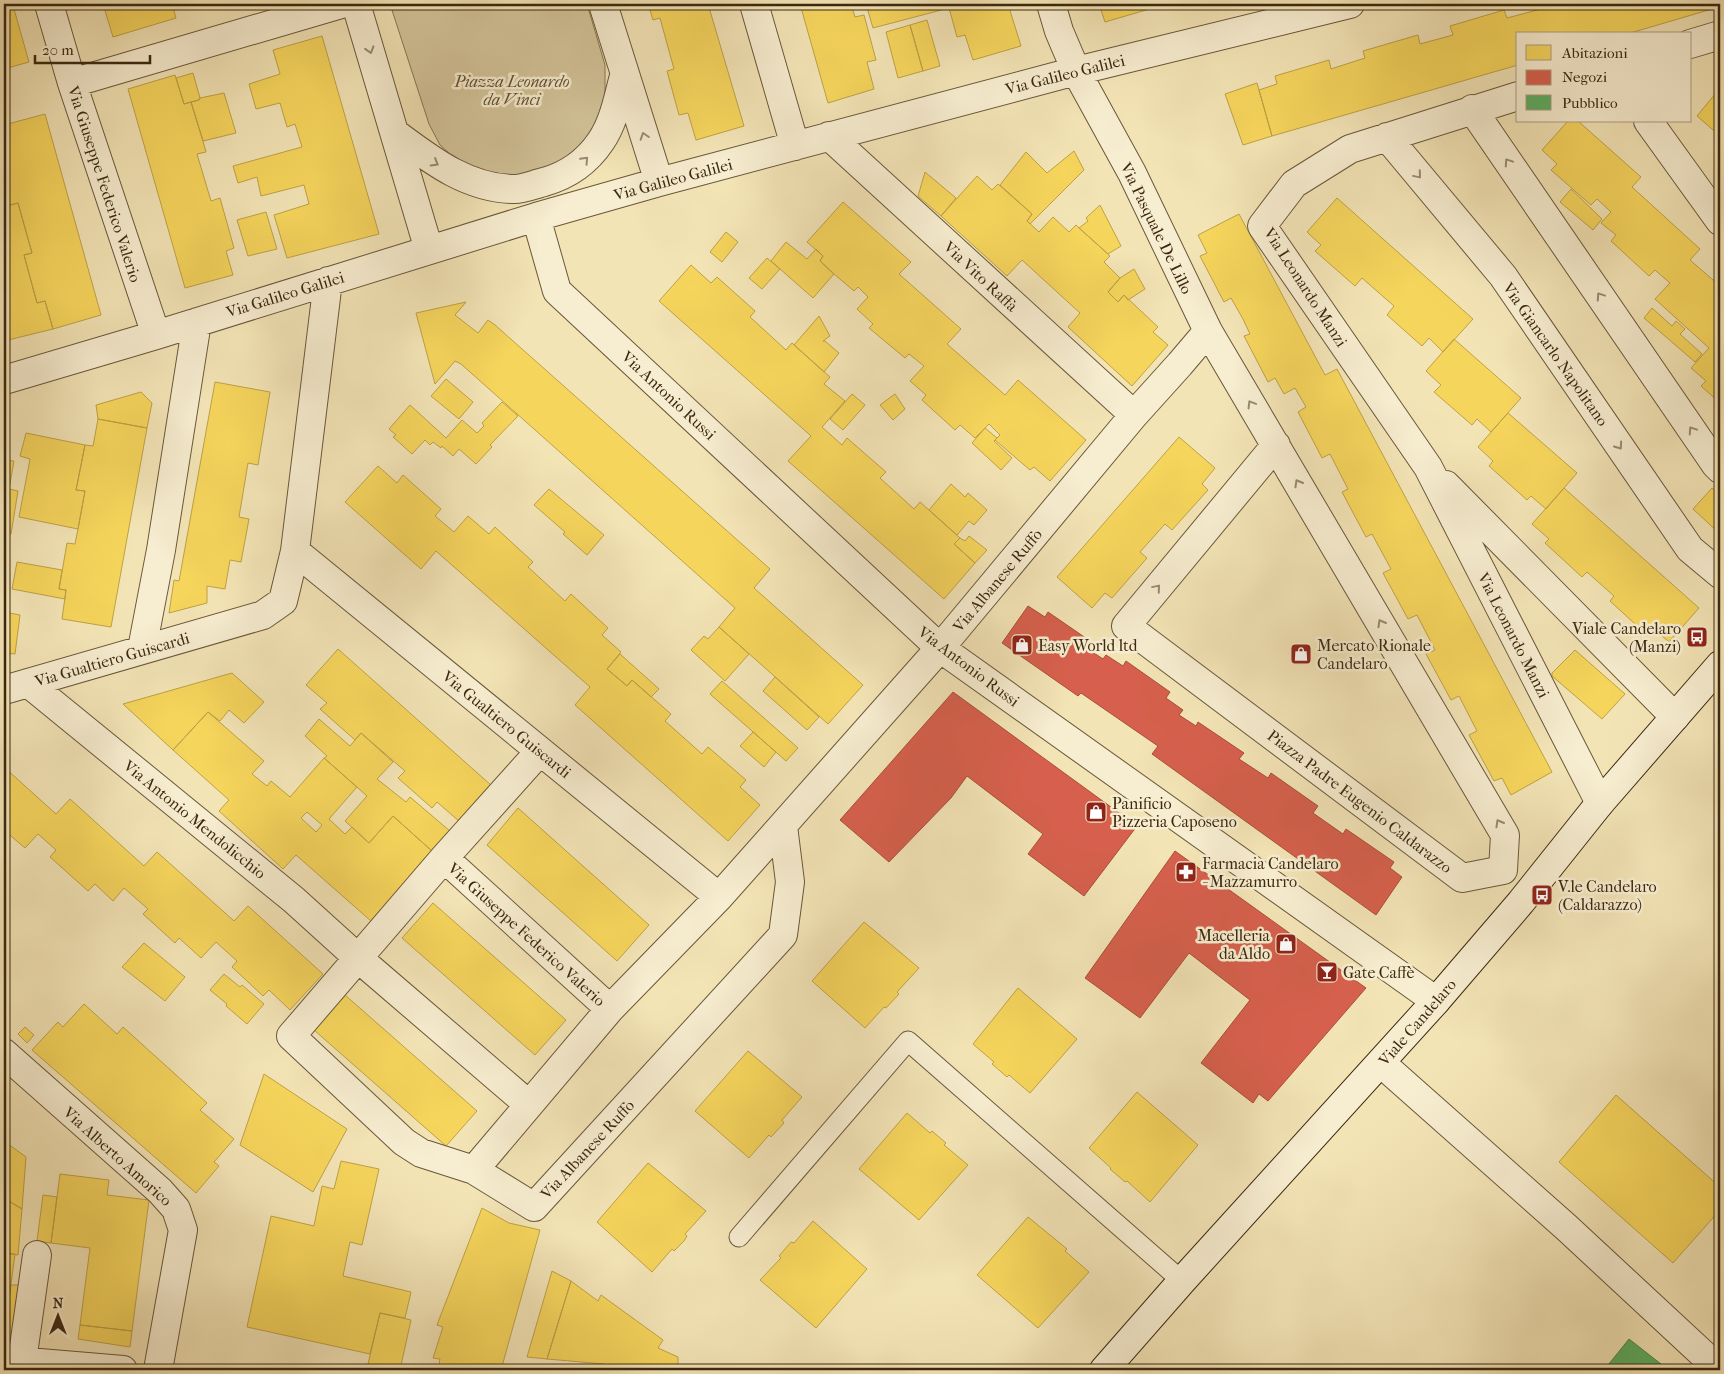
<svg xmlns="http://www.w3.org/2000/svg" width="1724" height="1374" viewBox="0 0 1724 1374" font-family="'IM FELL French Canon',serif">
<rect width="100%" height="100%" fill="#f3e4b6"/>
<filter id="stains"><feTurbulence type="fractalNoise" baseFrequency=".004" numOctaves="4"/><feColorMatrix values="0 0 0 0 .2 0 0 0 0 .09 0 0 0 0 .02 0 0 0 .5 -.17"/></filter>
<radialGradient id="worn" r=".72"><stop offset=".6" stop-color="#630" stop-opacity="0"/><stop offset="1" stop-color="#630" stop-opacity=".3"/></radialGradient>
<path fill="#d4c49a" stroke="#887654" d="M390 4H587L605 65V102L592 132 576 154 550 169 518 178 485 173 461 164 440 145 429 124Z"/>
<path fill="#f6d55c" stroke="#bea145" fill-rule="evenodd" d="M4 4H14L15 9H14L29 62 4 69Z
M103 4H172L176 18 113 37Z
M648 4H708L744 126 696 140 688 113 679 115 667 71 674 69 660 18 653 20Z
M800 4H851L855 17 864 15 876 60 867 62 874 89 828 103Z
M866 4H1008L1021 46 973 60 965 35 957 37 949 8 873 28Z
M1099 4H1152L1153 8 1105 22Z
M1540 4H1711L1712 9 1627 34H1518V65L1272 136 1259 90 1277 84 1275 76 1329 60 1331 69 1365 58 1363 51 1418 35 1420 44 1453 35 1450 26 1504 10 1507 18 1541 9Z
M927 20 940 66 923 71 910 25Z
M910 25 923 71 898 78 886 32Z
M322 36 379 234 287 258 274 215 309 204 304 185 261 196 257 177 238 183 233 166 302 147 295 124 287 127 280 103 256 109 249 84 280 74 273 50Z
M193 73 200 98 199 100 184 104 176 78Z
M175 75 184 104 191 102 203 141 206 152 197 154 211 201 220 198 234 248 226 251 233 275 185 288 128 89Z
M1257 83 1272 136 1243 145 1225 94Z
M1720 88V136L1697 116Z
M224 93 236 133 203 141 191 102 199 100 200 98Z
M45 114 101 315 53 329 45 301 37 303 24 255 32 253 18 203 9 205 4 185V125Z
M1568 121H1578L1641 177 1632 187 1700 249 1690 260 1720 286V403L1701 386 1706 381 1691 368 1709 348 1655 299 1670 283 1655 270 1649 276 1611 241 1616 235 1601 223 1611 212 1597 199 1591 205 1551 170 1557 164 1542 150Z
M1074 151 1084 170 1030 224 1027 221 1032 214 1000 185 1026 152 1047 173Z
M925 172 956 198 941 216 918 196Z
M977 176 992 190 998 184 1032 214 1027 221 1039 232 1053 217 1069 232 1076 225 1110 256 1104 262 1120 278 1108 292 1118 302 1124 295 1158 327 1153 332 1168 345 1132 386 1068 327 1080 313 1022 260 1007 276 941 216Z
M1571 189 1602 219 1593 230 1560 202Z
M1337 198 1473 319 1443 352 1429 338 1422 346 1387 315 1394 306 1362 278 1355 286 1315 251 1321 245 1307 232Z
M843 202 911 262 899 274 961 329 947 344 1005 395 1018 380 1086 440 1050 481 1034 467 1030 470 995 440 1000 435 989 424 975 438 960 425 955 430 922 400 926 395 910 381 924 366 909 354 905 358 869 328 873 324 857 309 868 297 858 287 854 291 834 274 820 261 823 256 807 242Z
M18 203 32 253 24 255 37 303 45 301 53 329 4 341V207Z
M1100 205 1121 246 1108 254 1079 228 1088 221 1086 218Z
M266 212 277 249 248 256 237 220Z
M1239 214 1325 375 1337 369 1552 772 1511 795 1502 778 1494 781 1469 735 1477 731 1459 696 1451 700 1426 654 1435 650 1417 615 1408 619 1383 573 1391 569 1372 534 1366 537 1342 492 1348 489 1330 454 1322 458 1298 412 1306 407 1295 388 1284 394 1275 378 1268 382 1244 336 1250 334 1243 319 1231 298 1224 302 1200 256 1207 253 1198 235Z
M726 232 738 242 722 262 710 252Z
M786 242 807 259 816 249 823 256 820 261 834 274 813 298 771 261Z
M767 258 780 269 762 289 749 278Z
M691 265 711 283 717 277 755 311 750 317 786 350 792 343 830 377 824 384 845 401 822 427 842 445 847 438 886 472 880 478 914 509 920 502 960 538 954 544 975 563 944 599 788 461 811 436 659 301Z
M1134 269 1145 289 1128 300 1124 295 1118 302 1108 292 1120 278Z
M466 302 455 315 478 333 488 320 495 325 770 569 754 588 863 685 828 724 719 627 735 608 461 364 455 361 435 384 416 313Z
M1652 308 1672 326 1676 321 1685 329 1680 334 1702 354 1695 362 1644 318Z
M819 316 830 336 823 341H825L839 353 824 372 794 345Z
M1454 339 1521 398 1491 432 1477 419 1472 425 1434 392 1441 385 1426 371Z
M446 379 473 402 459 419 431 396Z
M215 382 270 392 258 465 248 463 239 517 249 519 241 562 230 560 225 589 207 586V603L169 613 174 580 179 581Z
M141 392 152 403 147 428 98 419 96 405Z
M852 394 865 405 843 430 830 419Z
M895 394 905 409 893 420 880 405Z
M502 402 518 416 490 445 492 447 476 464 459 449 453 456 442 446 441 448 433 442 430 445 425 440 412 454 393 437 396 435 389 429 410 405 446 438 462 420 477 433 484 426 482 423Z
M1508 413 1577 473 1546 509 1531 496 1527 500 1489 466 1493 461 1478 447Z
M98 419 147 428 111 627 62 619 66 590 59 589 67 543 75 544 78 529 85 491 76 490 85 445 93 446Z
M985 428 997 438 994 441 1012 458 1001 470 972 443Z
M26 433 85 445 76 490 85 491 78 529 19 517 30 459 20 456Z
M1179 437 1215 468 1202 484 1208 490 1172 530 1165 524 1140 552 1147 558 1112 598 1105 593 1092 608 1057 577Z
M4 460 14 461 9 489 18 491 11 534 4 533Z
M378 466 397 483 403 475 441 509 435 516 454 532 468 516 489 534 495 527 533 562 528 567 565 601 571 594 608 628 602 635 621 652 607 669 627 686 632 680 671 714 665 721 702 754 708 747 746 780 740 787 760 805 728 841 575 705 590 687 436 551 421 569 345 502Z
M951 484 965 497 968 493 987 510 974 525 969 521 957 535 929 510Z
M1564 488 1699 608 1669 642 1654 629 1648 636 1610 601 1614 596 1587 572 1582 577 1545 543 1549 539 1532 524Z
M1712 488 1720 495V534L1693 509Z
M549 489 604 535 587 555 563 534 565 532 534 505Z
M969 536 987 550 975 563 954 544 960 538 965 541Z
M17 562 62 570 59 589 66 590 65 599 12 589Z
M4 612 20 615 15 654 4 653Z
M719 627 749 654 725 681 691 650 704 636 708 639Z
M338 649 492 786 460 822 437 802 432 808 398 778 405 771 361 733 355 740 320 709 327 703 306 685Z
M1575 650 1625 694 1602 719 1552 676V673Z
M620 654 659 689 651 697 632 680 627 686 607 669Z
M232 673 264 702 244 723 229 710 220 721 208 712 173 750 123 704Z
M775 677 819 717 807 730 763 691Z
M722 681 798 748 786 761 710 694Z
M208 712 264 761 252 774 267 786 271 781 290 797 324 758 357 787 329 819 345 834 352 827 369 843 393 816 433 852 371 921 296 855 283 869 219 811 229 800 173 750ZM307 812 322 825 316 832 301 818Z
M319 719 350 746 361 733 393 762 377 779 406 802 410 797 451 832 433 852 393 816 369 843 345 821 367 796 324 758 327 756 305 736Z
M753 732 776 752 764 767 740 746Z
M4 767 56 814 70 799 144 866 157 852 234 921 248 906 323 974 290 1010 269 990 263 996 232 967 237 961 216 942 201 958 179 938 175 943 143 914 148 909 124 888 113 901 95 884 88 891 50 857 56 850 38 834 25 848 5 831 4 833Z
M518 808 649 925 617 961 487 845Z
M433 903 566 1020 535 1055 402 938Z
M864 922 919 968 897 992 899 994 886 1008 884 1007 865 1028 812 981Z
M144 943 185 977 165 1001 122 967Z
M224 974 240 987 242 985 264 1004 247 1024 226 1006 227 1004 210 990Z
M1018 988 1077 1039 1030 1093 1009 1075 1007 1077 992 1064 994 1062 973 1044Z
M345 995 477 1111 446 1146 314 1030Z
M84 1004 117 1034 123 1027 207 1103 200 1110 234 1139 214 1162 219 1166 196 1193 32 1050 58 1022 63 1027Z
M25 1027 34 1035 27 1043 18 1034Z
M748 1051 802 1097 782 1120 784 1123 771 1137 769 1135 749 1158 695 1111Z
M264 1074 347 1129 313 1192 240 1145Z
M1137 1092 1198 1145 1150 1202 1127 1181 1125 1182 1110 1169 1111 1168 1089 1148Z
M1616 1095 1720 1187V1210L1673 1263 1559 1162Z
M907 1113 930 1133 932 1131 946 1143 944 1145 968 1165 919 1220 859 1169Z
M4 1141 26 1157 22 1209 4 1198V1205Z
M341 1161 379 1169 362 1245 350 1242 343 1276 411 1292 405 1318 380 1313 370 1354 247 1327 271 1216 314 1226 322 1186 334 1189Z
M648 1163 706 1211 685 1234 687 1236 684 1241 674 1251 672 1249 652 1272 597 1222Z
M60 1174 109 1180 107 1195 149 1200 132 1331 80 1325 90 1248 51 1243Z
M43 1195 57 1197 51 1243 37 1241Z
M4 1198 22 1209 18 1255 4 1253Z
M482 1208 509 1223 540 1230 501 1370H438L440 1359 433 1358 443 1327 437 1325Z
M1028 1217 1067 1249 1065 1251 1089 1272 1038 1328 977 1275Z
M813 1221 867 1269 816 1328 760 1280 781 1258 779 1256 791 1242 794 1243Z
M4 1253 15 1254 6 1322H4Z
M552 1271 571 1281 547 1359 527 1357Z
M571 1281 598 1301 601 1295 663 1340 658 1348 678 1357V1370H604V1364L547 1359Z
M11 1285H23L16 1343H4V1322H6Z
M380 1313 411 1320 400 1370 368 1364Z
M80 1325 132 1331 130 1347 78 1339Z"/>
<path fill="#d6604d" stroke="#a84f3a" d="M1028 606 1045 617 1048 612 1093 643 1088 649 1103 659 1106 655 1123 666 1126 661 1170 692 1166 698 1183 710 1179 715 1196 726 1198 722 1244 753 1239 759 1268 778 1271 773 1318 806 1313 813 1343 834 1346 829 1394 862 1390 868 1402 877 1376 915 1152 754 1158 746 1081 693 1078 696 1002 643Z
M953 692 1137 826 1084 896 1028 854 1043 834 967 776 951 798 889 862 840 820Z
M1175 851 1366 988 1268 1101 1259 1094 1253 1103 1201 1063 1250 1000 1189 953 1140 1018 1085 978Z"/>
<path fill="#5aae61" stroke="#518648" d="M1629 1339 1661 1364 1668 1370H1604Z"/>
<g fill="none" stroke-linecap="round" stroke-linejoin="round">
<g stroke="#695739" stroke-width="21">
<path id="lane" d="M739 1237 908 1041 1182 1281"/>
</g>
<g stroke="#695739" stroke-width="30">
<path id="street" d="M49 4 72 83 156 335
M356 4 429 250
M603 4 659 182
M754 4 795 146
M1051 4 1059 31 1076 71 1132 173 1208 331 1505 835 1503 870
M1690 44 1720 35
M72 83 341 4
M1518 96 1350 149 1294 184 1262 226 1428 467 1600 803
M1472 109 1716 465 1720 469
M1648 121 1720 221
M396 134C431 160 468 189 515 189 524 189 535 184 544 182 569 175 587 162 601 141 614 122 618 98 624 76
M829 136 1134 415
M1387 137 1503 276 1690 549 1720 574
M536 217 557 291 940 648 1436 1001
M4 380 156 335 536 217 659 182 1076 71 1350 4
M1276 445 1126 626 1462 878 1503 870
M1446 485 1675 717
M295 551 719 897
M142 649 161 550 197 322
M28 683 294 900 358 958 528 1104
M4 690 263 615 283 601 295 551 328 281
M783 826 790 882 783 935 534 1207 474 1170 610 1009 719 897 940 648 1134 415 1180 364 1208 331
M444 858 610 1009
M4 1053 160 1191 176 1209 183 1230 158 1370
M1381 1063 1566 1227 1720 1370
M474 1170 421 1153 404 1142 291 1036 444 858 540 751
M4 1360 123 1370
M22 1361 37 1255"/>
</g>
<g stroke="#3b280f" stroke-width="30">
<path id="secondary" d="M1104 1370 1182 1281 1436 1001 1521 902 1600 803 1720 665"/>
</g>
<use href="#lane" stroke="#f7edd0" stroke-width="19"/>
<use href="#street" stroke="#f7edd0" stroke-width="28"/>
<use href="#secondary" stroke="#f7edd0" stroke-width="28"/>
</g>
<defs><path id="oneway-chevron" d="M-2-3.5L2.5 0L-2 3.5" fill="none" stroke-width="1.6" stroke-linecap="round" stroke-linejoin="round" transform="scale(1.25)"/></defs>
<g stroke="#998a70">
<use href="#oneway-chevron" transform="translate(370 50) rotate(73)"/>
<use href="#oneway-chevron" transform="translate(644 136) rotate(-108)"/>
<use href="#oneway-chevron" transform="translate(585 160) rotate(-47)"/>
<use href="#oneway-chevron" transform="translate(1508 162) rotate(-124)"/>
<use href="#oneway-chevron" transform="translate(435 163) rotate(30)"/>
<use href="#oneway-chevron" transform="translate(1418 175) rotate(50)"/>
<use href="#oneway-chevron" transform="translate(1600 296) rotate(-124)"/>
<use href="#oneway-chevron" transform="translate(1251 404) rotate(-121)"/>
<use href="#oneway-chevron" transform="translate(1692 430) rotate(-124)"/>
<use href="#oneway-chevron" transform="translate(1619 446) rotate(55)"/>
<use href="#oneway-chevron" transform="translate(1298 483) rotate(-120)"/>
<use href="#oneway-chevron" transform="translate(1157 588) rotate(-50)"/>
<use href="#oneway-chevron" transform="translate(1381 623) rotate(-120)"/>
<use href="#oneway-chevron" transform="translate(1499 823) rotate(-120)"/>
</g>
<defs>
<g id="bus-square" transform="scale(1.125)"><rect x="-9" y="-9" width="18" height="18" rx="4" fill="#8f2418" stroke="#f7edd0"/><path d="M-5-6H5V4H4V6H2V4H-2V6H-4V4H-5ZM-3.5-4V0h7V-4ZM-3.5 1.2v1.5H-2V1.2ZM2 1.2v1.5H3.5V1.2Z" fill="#fff"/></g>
<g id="shop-square" transform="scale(1.125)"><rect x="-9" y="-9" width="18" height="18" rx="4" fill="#8f2418" stroke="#f7edd0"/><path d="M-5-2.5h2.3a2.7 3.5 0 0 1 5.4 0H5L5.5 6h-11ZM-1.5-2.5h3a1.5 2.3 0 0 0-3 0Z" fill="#fff"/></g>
<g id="pharmacy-square" transform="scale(1.125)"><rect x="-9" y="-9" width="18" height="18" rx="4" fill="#8f2418" stroke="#f7edd0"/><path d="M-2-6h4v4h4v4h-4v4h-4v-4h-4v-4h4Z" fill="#fff"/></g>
<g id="bar-square" transform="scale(1.125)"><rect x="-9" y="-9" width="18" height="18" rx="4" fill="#8f2418" stroke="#f7edd0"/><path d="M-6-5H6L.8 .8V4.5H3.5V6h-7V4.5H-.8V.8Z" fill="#fff"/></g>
</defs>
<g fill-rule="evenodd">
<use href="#bus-square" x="1697" y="637"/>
<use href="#shop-square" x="1022" y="645"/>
<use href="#shop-square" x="1301" y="654"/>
<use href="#shop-square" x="1096" y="812"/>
<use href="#pharmacy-square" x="1186" y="872"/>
<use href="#bus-square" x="1542" y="895"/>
<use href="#shop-square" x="1286" y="944"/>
<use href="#bar-square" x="1327" y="972"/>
</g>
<g text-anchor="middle" stroke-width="5" stroke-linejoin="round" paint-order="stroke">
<g font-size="16" fill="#3b280f" stroke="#f7edd0">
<text transform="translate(1065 74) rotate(-14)" y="6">Via Galileo Galilei</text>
<text transform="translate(673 179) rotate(-15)" y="6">Via Galileo Galilei</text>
<text transform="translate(105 184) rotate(72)" y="6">Via Giuseppe Federico Valerio</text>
<text transform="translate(1157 228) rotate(64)" y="6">Via Pasquale De Lillo</text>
<text transform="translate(981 276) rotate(43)" y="6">Via Vito Raffa</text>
<text transform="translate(1306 287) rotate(57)" y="6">Via Leonardo Manzi</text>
<text transform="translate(285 294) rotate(-17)" y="6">Via Galileo Galilei</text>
<text transform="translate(1556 354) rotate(55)" y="6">Via Giancarlo Napolitano</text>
<text transform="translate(669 395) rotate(43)" y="6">Via Antonio Russi</text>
<text transform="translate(997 580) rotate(-50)" y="6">Via Albanese Ruffo</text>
<text transform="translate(1514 635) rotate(63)" y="6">Via Leonardo Manzi</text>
<text transform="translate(112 659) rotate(-16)" y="6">Via Gualtiero Guiscardi</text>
<text transform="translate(969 666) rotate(37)" y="6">Via Antonio Russi</text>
<text transform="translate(507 724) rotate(39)" y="6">Via Gualtiero Guiscardi</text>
<text transform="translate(1360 801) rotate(37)" y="6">Piazza Padre Eugenio Caldarazzo</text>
<text transform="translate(195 819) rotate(39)" y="6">Via Antonio Mendolicchio</text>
<text transform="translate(527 934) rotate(42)" y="6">Via Giuseppe Federico Valerio</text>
<text transform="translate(1417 1022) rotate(-49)" y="6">Viale Candelaro</text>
<text transform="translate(587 1149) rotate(-47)" y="6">Via Albanese Ruffo</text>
<text transform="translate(118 1156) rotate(42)" y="6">Via Alberto Amorico</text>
</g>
<g font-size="16" font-style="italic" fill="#614f32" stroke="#f7edd0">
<text x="512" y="87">Piazza Leonardo<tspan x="512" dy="18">da Vinci</tspan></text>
</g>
<g font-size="16" fill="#3b280f" stroke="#f7edd0" text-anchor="start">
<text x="1681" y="634" text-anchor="end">Viale Candelaro<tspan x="1681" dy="18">(Manzi)</tspan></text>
<text x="1038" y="651">Easy World ltd</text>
<text x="1317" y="651">Mercato Rionale<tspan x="1317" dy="18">Candelaro</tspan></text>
<text x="1112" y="809">Panificio<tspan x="1112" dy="18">Pizzeria Caposeno</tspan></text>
<text x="1202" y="869">Farmacia Candelaro<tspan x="1202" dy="18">- Mazzamurro</tspan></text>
<text x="1558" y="892">V.le Candelaro<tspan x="1558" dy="18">(Caldarazzo)</tspan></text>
<text x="1270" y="941" text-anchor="end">Macelleria<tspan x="1270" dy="18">da Aldo</tspan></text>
<text x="1343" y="978">Gate Caffè</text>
</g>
</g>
<rect width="1724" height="1374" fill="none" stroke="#f3e4b6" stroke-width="20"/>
<rect x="5" y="5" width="1714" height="1364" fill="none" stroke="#3b280f" stroke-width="2.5"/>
<rect x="10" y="10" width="1704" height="1354" fill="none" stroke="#3b280f"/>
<rect x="1516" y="32" width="175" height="90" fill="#f7edd0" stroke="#ac9e83"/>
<rect x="1526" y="45" width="25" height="15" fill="#f6d55c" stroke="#ac9e83"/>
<text x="1562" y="58" font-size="15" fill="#3b280f">Abitazioni</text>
<rect x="1526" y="70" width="25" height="15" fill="#d6604d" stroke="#ac9e83"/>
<text x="1562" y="82" font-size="15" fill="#3b280f">Negozi</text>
<rect x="1526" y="95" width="25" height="15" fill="#5aae61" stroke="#ac9e83"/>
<text x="1562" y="108" font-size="15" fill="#3b280f">Pubblico</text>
<g transform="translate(58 1316)" stroke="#f7edd0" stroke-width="4" paint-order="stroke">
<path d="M0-4L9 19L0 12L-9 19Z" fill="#3b280f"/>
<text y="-8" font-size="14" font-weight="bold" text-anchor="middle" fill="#3b280f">N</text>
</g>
<path d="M35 55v8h115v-8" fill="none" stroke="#3b280f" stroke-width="2.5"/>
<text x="42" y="55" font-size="15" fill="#3b280f" stroke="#f7edd0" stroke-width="4" paint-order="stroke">20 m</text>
<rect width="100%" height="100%" filter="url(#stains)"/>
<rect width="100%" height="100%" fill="url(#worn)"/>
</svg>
